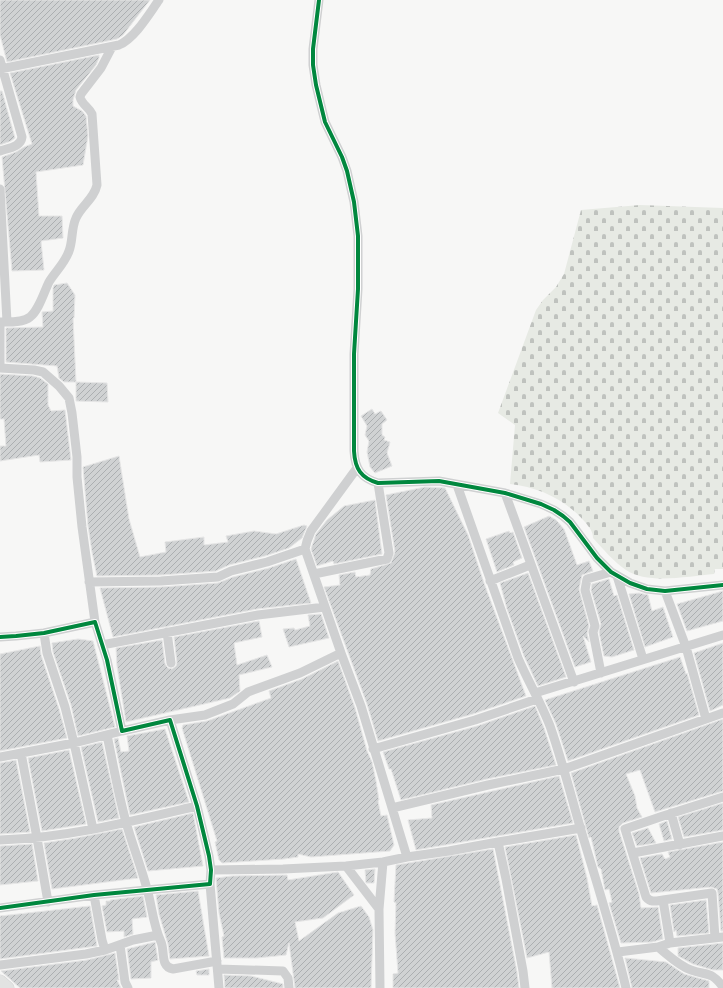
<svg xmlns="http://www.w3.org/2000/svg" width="723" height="988" viewBox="0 0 723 988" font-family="Inter,sans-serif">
<defs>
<pattern id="cemetery-stones" width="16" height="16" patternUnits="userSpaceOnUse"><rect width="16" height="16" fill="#e7eae4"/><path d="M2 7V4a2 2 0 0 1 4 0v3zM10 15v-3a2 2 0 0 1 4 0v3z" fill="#bfc2be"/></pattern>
<pattern id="building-hatch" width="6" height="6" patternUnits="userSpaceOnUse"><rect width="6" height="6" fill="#d0d2d3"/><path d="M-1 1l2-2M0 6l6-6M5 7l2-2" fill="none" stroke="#acafb1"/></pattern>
</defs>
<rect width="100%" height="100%" fill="#f7f7f6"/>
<path fill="url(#cemetery-stones)" d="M640 205 723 208V569H715L714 574C689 576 648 585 626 570 614 562 603 549 593 538 593 531 589 527 585 522 566 500 539 487 510 484L515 425 498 413 536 310 543 300 556 287 564 274 581 210Z"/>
<path fill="url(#building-hatch)" stroke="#e6e6e6" d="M0 0H150L123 35 117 39 7 62 0 35Z
M99 55V58L96 65 76 90 73 100V106L82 111 86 116 88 136 83 165 36 172 39 216H62L63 238 41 241 44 270 12 271 2 157 16 152 24 147 32 144 10 73Z
M0 91H2L15 138 11 141 0 145Z
M67 283 75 295 74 318H73L76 382H64L59 378 57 366 6 362V328L43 327 42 312 53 311V288L54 285Z
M0 374 33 376 40 378 48 384V405L51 411 65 410 71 460 40 462 39 455 0 461V446H6L4 419H0Z
M76 382 107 383 108 402 76 401Z
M372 409 375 414 381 411 387 420 382 424V435L385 437 384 440 390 442 387 453 392 466 375 473 370 467 367 452 369 441 365 435 367 426 361 416Z
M119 456 129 519 140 557 166 552 165 542 204 537V545L228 542 226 536 254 531 276 534 304 525 307 526 302 538 289 548 265 556 229 565 216 571 161 575 97 576 92 552 88 526 83 467Z
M425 487 445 488 468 535 484 583 526 696 473 714 378 741 367 704 324 587 340 585 339 575 355 572 356 577 370 575 371 569 391 563 395 552 386 495Z
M375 500 382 554 334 564 333 561 317 566 311 549 316 534 327 520 344 506Z
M549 516 556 520 564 529 577 565 589 561 593 571 582 575 579 589 589 626 587 633 589 642 583 636 591 662 575 667 524 527Z
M509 531 510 533 513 532 522 558 513 562 514 565 497 572 486 539Z
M296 559 311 603 257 609 113 637 100 588 161 587 218 583 233 577 269 568Z
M528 573 566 677 538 686 524 656 507 609 500 583Z
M609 579 614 596 617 595 634 650 612 657 604 656 599 632 601 624 591 590 592 584Z
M723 591V621L687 631 677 604Z
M639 593 648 595 652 611 663 607 673 637 645 647 629 594Z
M321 614 329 638 289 647 283 629 294 628 295 630 310 626 308 615Z
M259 621 262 637 234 643 237 665 267 655 272 667 239 675 240 691 230 698 126 722 117 666 116 648 162 640 165 664 168 668 172 669 176 666 177 663 174 637Z
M78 639 93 641 115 727 78 736 71 705 53 652 52 643Z
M723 643V705L710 711 694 653Z
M40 646 41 655 59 709 67 738 0 751V654Z
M680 657 686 674 687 673 699 715 568 761 556 724 545 700Z
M338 661 355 708 367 751 372 762 376 781 379 800 378 801 381 816 387 815 394 845 390 851 311 857 298 854V857L284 859 222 863 219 860 215 842 217 841 182 728 183 725 207 721 271 698 269 691 302 679Z
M535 706 544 728 556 765 487 779 401 800 391 769H389L383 752 477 726Z
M723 719V791L655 812 640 770 626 774 635 796 637 808 642 817 623 823 619 827V831L639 894 641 908 658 907 663 939 652 942 621 943 609 903 612 902 609 889 605 890 601 869 598 867 591 837 589 838 571 773Z
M165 729 189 802 130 815 114 739 118 738 121 752 129 751 127 736Z
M102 742 119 818 98 822 81 747Z
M69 750 86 824 42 831 28 758Z
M16 760 30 832 0 834V763Z
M559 776 573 823 416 850 408 820 432 818 431 805Z
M723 803V830L684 837 678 817Z
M193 813 203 866 148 871 134 827Z
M667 821 672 839 664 841 659 824Z
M648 828 656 843 637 846 632 833Z
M122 829 138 878 52 889 44 843 76 838Z
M576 835 587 878 592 906 597 905 620 988H552L549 952 527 958 505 847Z
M723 842V931H721L718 893 717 889 711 887 651 893 640 858 662 854 665 859 670 857 668 852Z
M32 844 38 881 0 885V846Z
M493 849 517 972 519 988H393V974L398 973 395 933 396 903 394 902 396 865Z
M375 869 374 883H366L365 870Z
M338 872 354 895 323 918 295 922 299 941 338 913 361 906 369 917 373 930 371 988H295L289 943 286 955 257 958H224L222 937 224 936 219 913 216 878 232 876 287 875 288 880Z
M198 891 209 956 170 959 168 944 159 914 156 895Z
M143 896 147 917 132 919 133 934 124 937V931L107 932 102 906 106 905V901H110V900Z
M706 900 709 933 677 936 676 930 674 932 670 905Z
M90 906 97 946 0 959V916Z
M155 942 158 960 151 962V978L131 979 127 949Z
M723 943V970H713L693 964 678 956V948Z
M115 953 119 980H117L121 988H20L1 971 87 960Z
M625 958 666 962 684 974 709 981V988H632Z
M209 969V975H197L196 971Z
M224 975 251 976 283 984V988H225Z"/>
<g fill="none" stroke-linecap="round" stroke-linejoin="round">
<g stroke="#d4d5d5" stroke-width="13">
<path id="major" d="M0 981 8 988"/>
</g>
<path stroke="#cfd0d1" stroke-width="9" d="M319 0 313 49V65L316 85 325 122 342 157 347 171 354 202 358 236V289L354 354V451C355 469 361 478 378 483L439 481 505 493 541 504 554 510 563 516 570 522 597 558 611 572 630 583 647 589 665 591 723 585
M0 60 22 137C21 147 8 148 0 151
M0 69 119 45C135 38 149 14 159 0
M0 189 7 322
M0 322C8 322 23 323 30 317 39 310 44 292 49 282 55 272 65 263 69 251 73 241 71 229 76 218 81 206 94 199 97 185L92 114C89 107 82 105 80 97L81 94 101 68 112 47
M0 322V368
M0 368 34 370 43 372 59 386 69 398 72 413 77 457V477L82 527 95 622
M357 468 311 531 307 541 305 549 341 653 361 706 407 857
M457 485 518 658C528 681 541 703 550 726 563 763 572 800 583 837 598 887 614 937 626 988
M505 493 574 682
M314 574 387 559 389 553 378 483
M617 576 643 659
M490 581 530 565
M89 582 161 581 218 577 231 571 267 562 305 549
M665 591 686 647 706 719
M167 632 171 663
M44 633 47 653 65 707 74 743 93 829
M0 637 16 636 44 633 95 622 107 660 122 731 170 720 197 806 209 856 211 870 210 884 94 895 0 908
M102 645 258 615 325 607
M601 673 593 632 595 626 585 590 587 579 611 572
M535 693 723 635
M170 720 205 715 233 704 248 692 300 673 341 653
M107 735C113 764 118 793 126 822 132 844 141 866 147 889 152 906 153 925 161 942 165 951 160 967 173 969L217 961
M373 749 475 720 537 699
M21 753 37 838 48 902
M0 757 74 743 122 731
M392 808 488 785 564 769 723 713
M671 813 680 845
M0 840C67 838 133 821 197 806
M498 842 581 828
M633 853 723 836
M346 866 379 909
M211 870 283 869 346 866 383 862 407 857 449 851 498 842 506 879 523 971 525 988
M210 884 219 988
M94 895 102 940 105 950 133 940 158 935
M663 900 712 893 715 938
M670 943 663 900C656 901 651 903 646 897L625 829 663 816 723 797
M120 945 125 982 128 988
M658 947C668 955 679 966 691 970 708 976 711 971 723 987
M618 952 658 947 670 943 723 937
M0 965 86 954 105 950
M218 969 283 971 288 978 289 988
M380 988 379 909 383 862"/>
<use href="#major" stroke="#e2e3e2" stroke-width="12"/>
<g stroke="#fff" stroke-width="6">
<path id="cycleway" d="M319 0 313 49V65L316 85 325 122 342 157 347 171 354 202 358 236V289L354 354V451C355 469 361 478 378 483L439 481 505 493 541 504 554 510 563 516 570 522 597 558 611 572 630 583 647 589 665 591 723 585
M0 637 16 636 44 633 95 622 107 660 122 731 170 720 197 806 209 856 211 870 210 884 94 895 0 908"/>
</g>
<use href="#cycleway" stroke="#00873e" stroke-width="4"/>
</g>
</svg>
